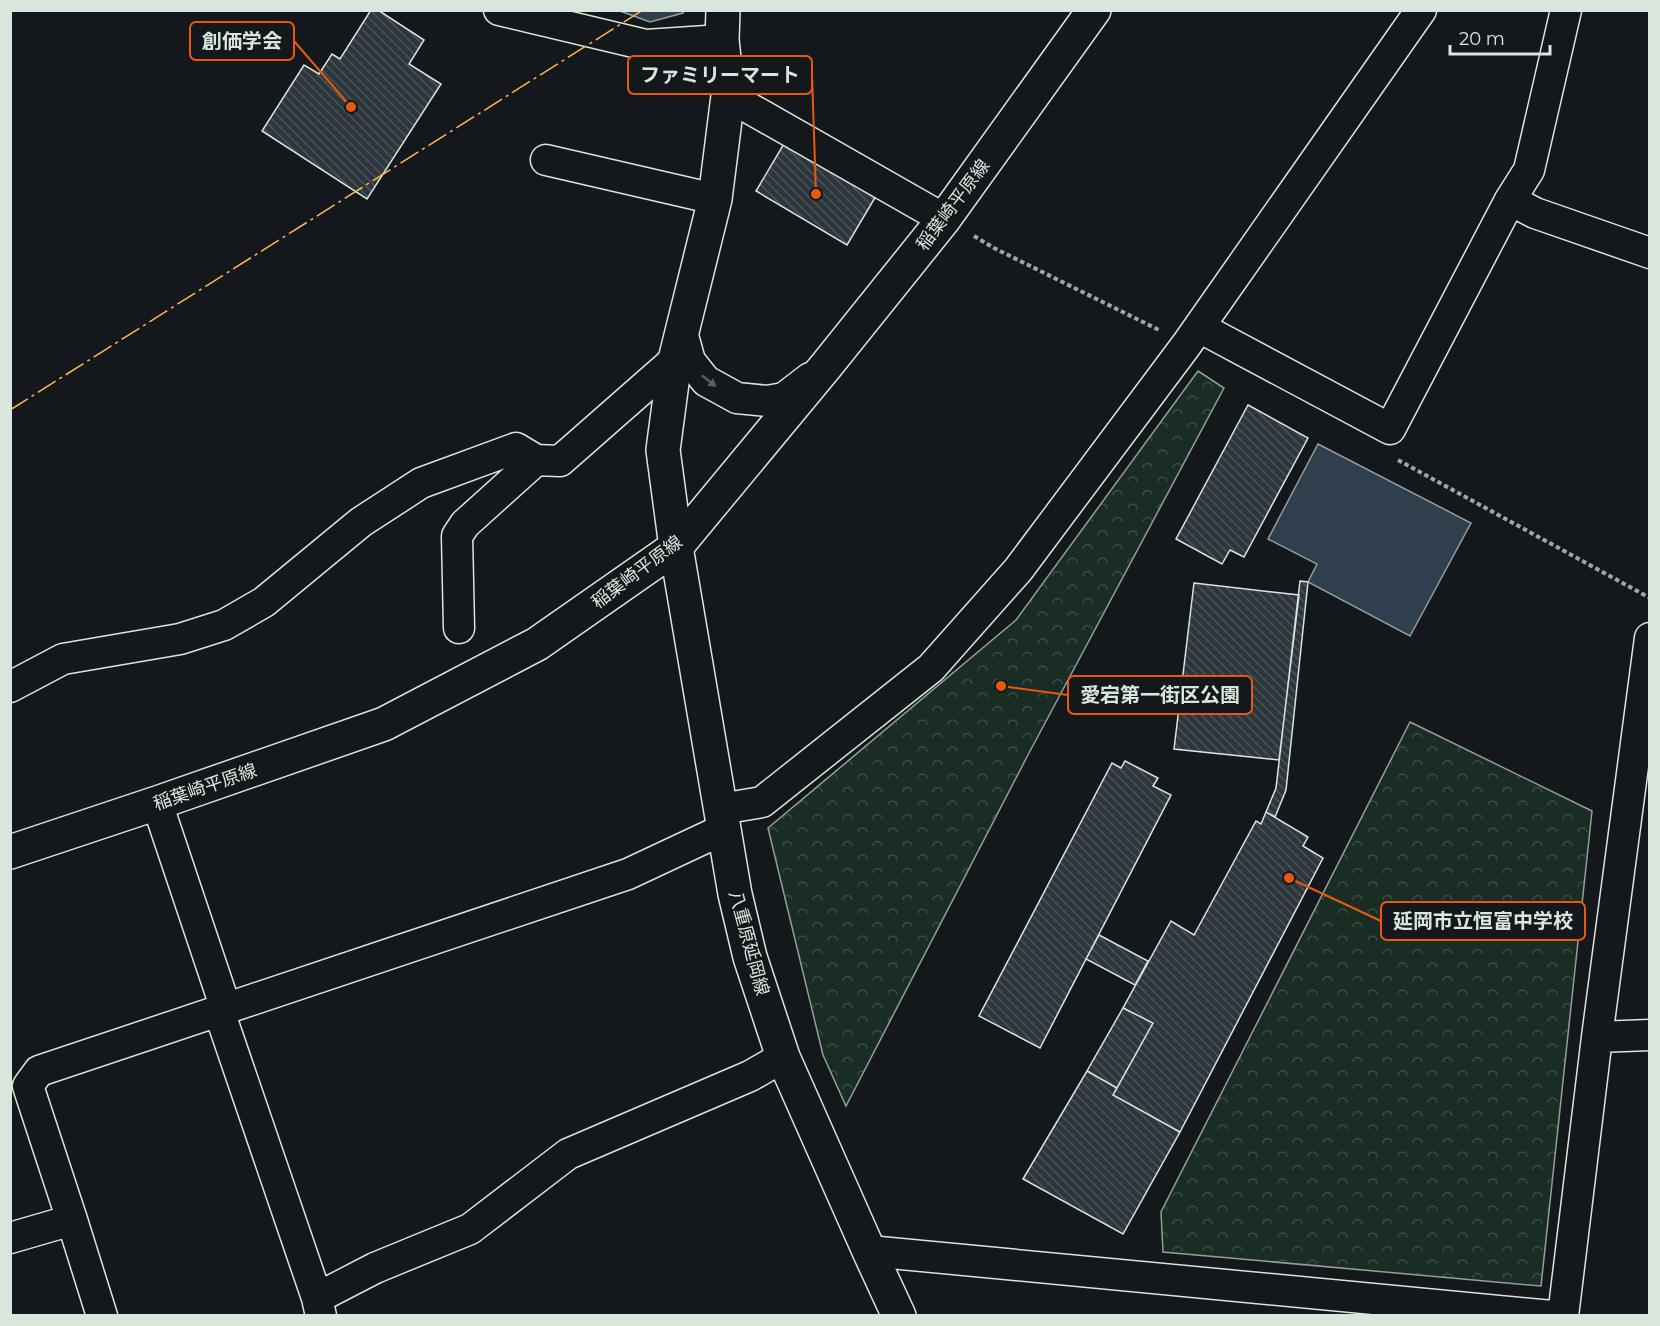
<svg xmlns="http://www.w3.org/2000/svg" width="1660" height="1326" viewBox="0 0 1660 1326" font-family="Montserrat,'Noto Sans JP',sans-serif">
<defs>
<pattern id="forest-crowns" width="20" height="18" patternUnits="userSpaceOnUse" patternTransform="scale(1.5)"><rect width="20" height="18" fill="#1a2d24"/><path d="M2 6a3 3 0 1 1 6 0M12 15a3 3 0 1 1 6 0" fill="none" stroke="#3b4b43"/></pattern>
<pattern id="building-back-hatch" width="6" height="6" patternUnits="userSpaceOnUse" patternTransform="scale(1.5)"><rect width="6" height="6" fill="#2c363c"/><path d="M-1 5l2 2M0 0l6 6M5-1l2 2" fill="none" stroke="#4a5358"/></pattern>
</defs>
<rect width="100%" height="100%" fill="#14181c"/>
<path fill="url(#forest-crowns)" stroke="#939e99" stroke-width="1.5" d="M1198 371 1224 388 1029 753 846 1106 823 1055 768 828 1016 620Z
M1410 722 1592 811 1541 1286 1163 1252 1161 1212Z"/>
<path fill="#2f3f4d" stroke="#939e99" stroke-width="1.5" d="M620 11H684L683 13 650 22Z
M1318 444 1471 523 1410 636 1308 582 1317 564 1268 539Z"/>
<path fill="url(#building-back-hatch)" stroke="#d8e6dc" stroke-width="1.5" d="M371 10H378L424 40 409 64 441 84 367 199 262 131 304 65 319 74 332 54 340 59Z
M785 142 876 196 847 245 756 191Z
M1248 405 1308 438 1244 557 1230 550 1222 564 1176 539Z
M1300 581 1308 582 1286 790 1275 817 1266 812 1276 788Z
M1194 583 1299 595 1279 760 1174 749Z
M1125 761 1158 778 1153 786 1171 795 1040 1048 979 1016 1112 763 1121 768Z
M1266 812 1308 837 1303 846 1323 858 1180 1132 1113 1095 1153 1023 1123 1008 1171 921 1194 935 1256 821 1261 824Z
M1099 935 1148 961 1135 985 1086 959Z
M1123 1008 1153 1023 1117 1088 1087 1071Z
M1087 1071 1117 1088 1113 1095 1180 1132 1123 1234 1023 1179Z"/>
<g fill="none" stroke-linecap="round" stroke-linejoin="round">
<g stroke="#d8e6dc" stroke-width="33">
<path id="minor" d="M499 10 646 45 722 40
M728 96 944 219
M546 160 715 199
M1510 200 1535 213 1650 253
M1199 327 1390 429 1510 200 1529 170 1566 10
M682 332 690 361 706 381 737 398 767 401 784 398 810 378
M459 628 457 536 465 524 536 460
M10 687 63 659 180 639 224 625 264 602 361 522 421 483 516 448 536 460 560 461 675 360
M157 803 226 1009
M721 809 762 802 931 668 1018 570 1187 344 1421 10
M219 1011 317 1298
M1597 1037 1650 1035
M72 1220 28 1086 39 1071 628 874 724 829
M10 1238 72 1220 102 1316
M869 1251 1552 1316
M321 1316 317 1298 375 1268 470 1229 568 1154 750 1076 783 1057
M1563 1316 1597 1037 1650 638"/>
</g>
<g stroke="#d8e6dc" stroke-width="36">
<path id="tertiary" d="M676 547 663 450 675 360 715 199 728 96 722 40 723 10"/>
</g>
<g stroke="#d8e6dc" stroke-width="36">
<path id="secondary" d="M676 547 735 894 750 957 783 1057 869 1251 899 1316"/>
</g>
<g stroke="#d8e6dc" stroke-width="36">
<path id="primary" d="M10 852 157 803 384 724 537 644 676 547 826 366 944 219 1094 10"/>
</g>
<path stroke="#9da8a2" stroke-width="4" stroke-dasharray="4.5 3" stroke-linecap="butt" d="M974 236 994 248 1159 330
M1398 460 1650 598"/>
<use href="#minor" stroke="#14181c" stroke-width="30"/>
<use href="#tertiary" stroke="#14181c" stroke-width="33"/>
<use href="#secondary" stroke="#14181c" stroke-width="33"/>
<use href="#primary" stroke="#14181c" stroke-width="33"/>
<path stroke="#ffb74d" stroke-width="1.5" stroke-dasharray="21 4.5 3 4.5" stroke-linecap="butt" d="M10 410 643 10"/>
</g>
<defs><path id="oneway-solid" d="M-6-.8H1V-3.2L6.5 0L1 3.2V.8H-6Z" transform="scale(1.5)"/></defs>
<use fill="#59605f" href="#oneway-solid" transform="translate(709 381) rotate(38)"/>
<g text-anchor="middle" stroke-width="4.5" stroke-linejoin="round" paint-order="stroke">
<g font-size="18" fill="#d8e6dc" stroke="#14181c">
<text transform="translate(953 205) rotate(-53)" y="6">稲葉崎平原線</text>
<text transform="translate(637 572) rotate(-37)" y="6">稲葉崎平原線</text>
<text transform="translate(205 787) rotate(-19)" y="6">稲葉崎平原線</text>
<text transform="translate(749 943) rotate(75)" y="6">八重原延岡線</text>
</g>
</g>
<path fill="none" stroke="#e8590c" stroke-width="2" d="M351 107L294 41M816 194L812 75M1001 686L1068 695M1289 878L1381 921"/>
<g fill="#e8590c" stroke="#14181c" stroke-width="2">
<circle cx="351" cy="107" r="6"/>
<circle cx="816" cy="194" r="6"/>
<circle cx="1001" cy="686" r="6"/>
<circle cx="1289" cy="878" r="6"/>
</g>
<g fill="#14181c" stroke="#e8590c" stroke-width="2">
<rect x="190" y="22" width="104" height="38" rx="6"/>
<rect x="628" y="56" width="184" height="38" rx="6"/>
<rect x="1068" y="676" width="184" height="38" rx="6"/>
<rect x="1381" y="902" width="204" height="38" rx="6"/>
</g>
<g font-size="20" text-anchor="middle" font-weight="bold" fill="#d8e6dc">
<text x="242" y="48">創価学会</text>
<text x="720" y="82">ファミリーマート</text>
<text x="1160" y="702">愛宕第一街区公園</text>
<text x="1483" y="928">延岡市立恒富中学校</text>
</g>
<rect width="1660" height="1326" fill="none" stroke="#d8e6dc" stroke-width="24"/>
<path d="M1450 45v9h100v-9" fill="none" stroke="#d8e6dc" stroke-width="3"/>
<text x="1459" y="45" font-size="18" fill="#d8e6dc" stroke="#14181c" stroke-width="4.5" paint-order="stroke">20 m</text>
</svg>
